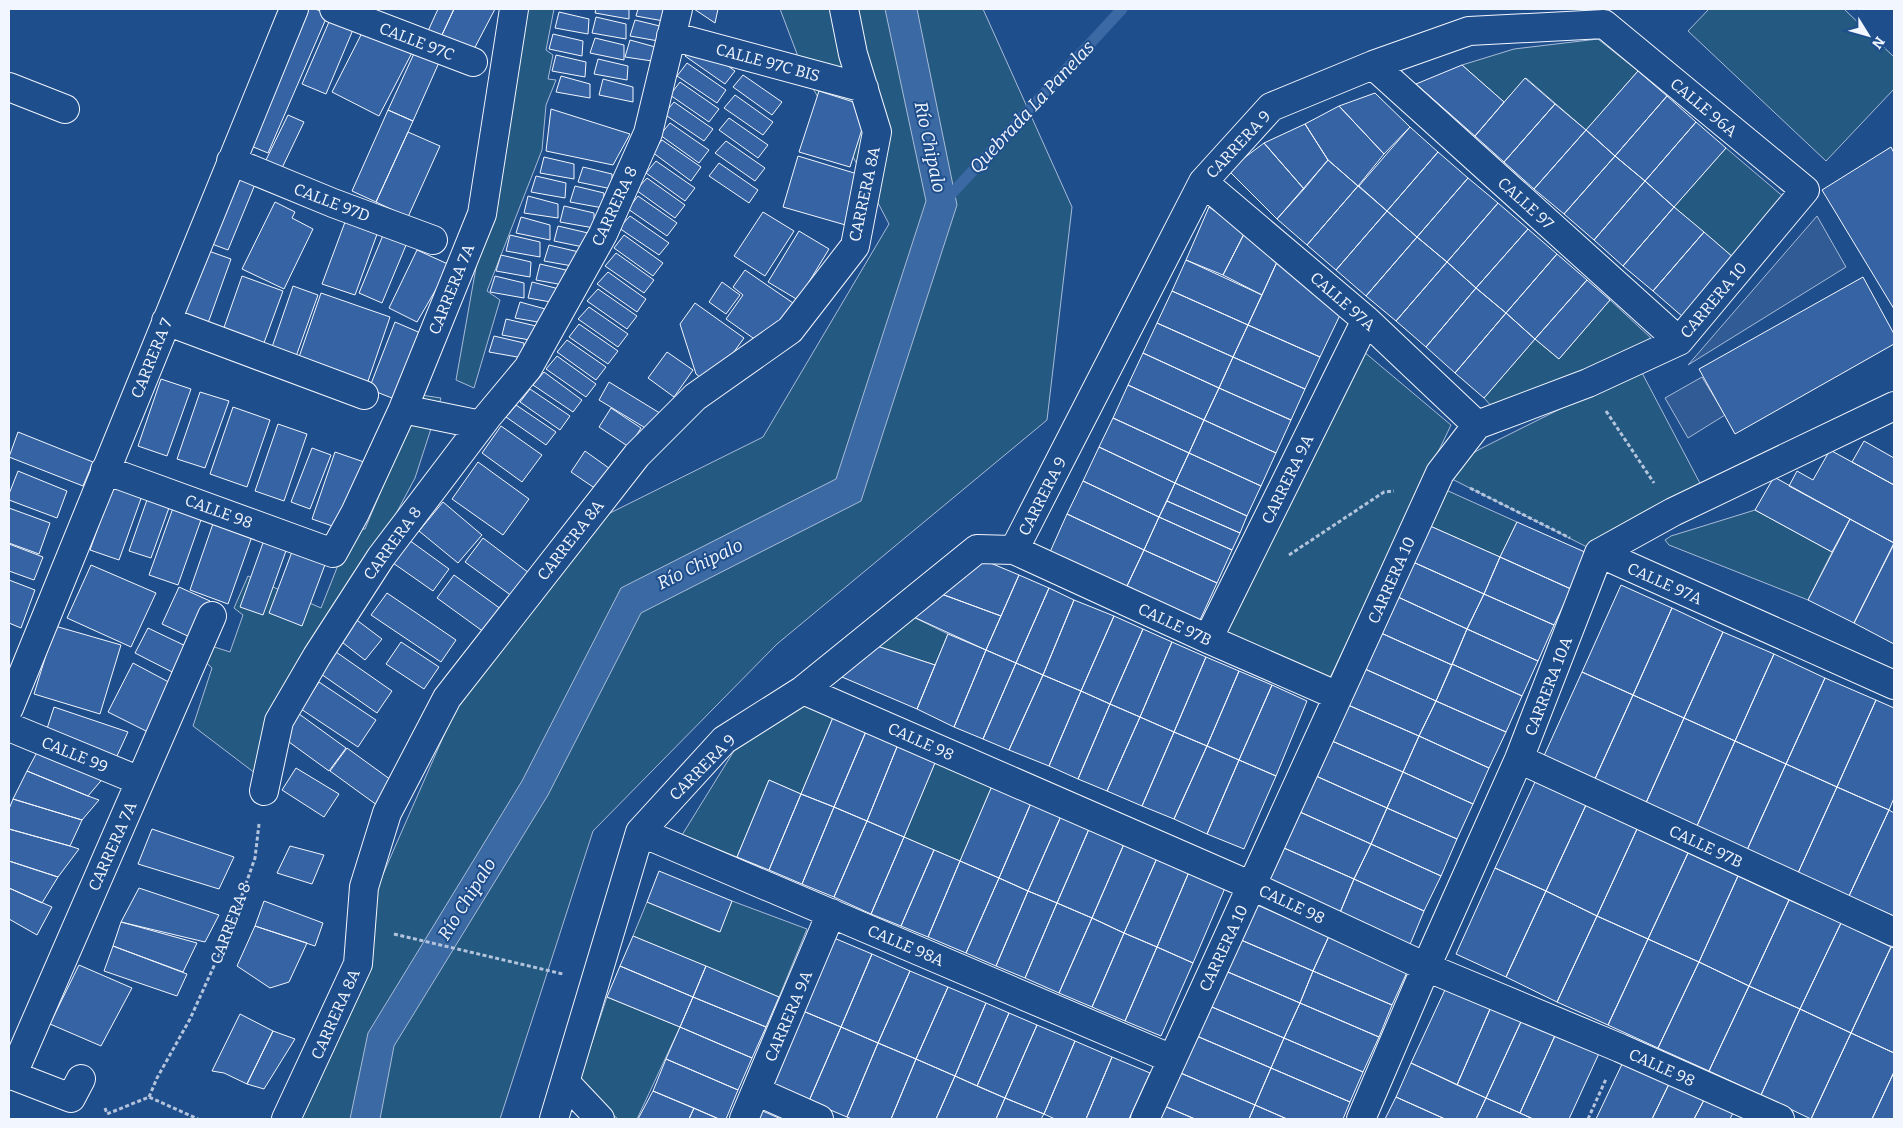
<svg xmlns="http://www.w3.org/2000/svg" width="1903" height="1128" viewBox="0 0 1903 1128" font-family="Bitter,serif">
<rect width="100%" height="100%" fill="#1f4e8c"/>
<path fill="#245a82" stroke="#a8bbd7" d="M522 9H554L546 50 553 55 548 79 556 80 546 105 542 150 487 291 500 300 474 388 456 380Z
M780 9H983L1072 207 1047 420 777 644 593 831 500 1119H292L373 897 455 710 598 519 763 437 889 224 864 176 805 75Z
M1709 9H1844L1894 57V89L1826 161 1688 31Z
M1598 39 1638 71 1586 130 1526 78 1504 102 1462 65 1514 49Z
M1726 148 1786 199 1734 258 1674 207Z
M1610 300 1652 339 1580 374 1494 409 1484 398 1535 339 1559 359Z
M1357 346 1451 425 1326 686 1218 634Z
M1640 369 1702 487 1599 553 1440 473 1480 449Z
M421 395 441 398 415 478 348 604 303 672 276 789 193 726 212 668 201 658 208 645 230 652 243 615 234 608 248 576 321 608 352 530 365 529Z
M1446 490 1517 522 1500 557 1430 526Z
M1755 510 1832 552 1808 600 1669 545 1665 540 1671 536Z
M905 613 948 634 935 665 871 644Z
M798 699 834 715 801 794 769 780 737 857 682 835 737 746Z
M937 758 992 786 960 861 904 837Z
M732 901 807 929 779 997 633 936 647 902 719 932Z
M607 997 680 1027 637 1119H618L578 1084Z"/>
<path fill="#305b95" stroke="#a8bbd7" d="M1817 216 1846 267 1688 365Z
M1702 377 1725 415 1688 438 1665 398Z"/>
<path fill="#3b69a3" stroke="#a8bbd7" d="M885 9H917L957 205 861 501 641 613 548 795 394 1046 380 1119H350L368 1033 522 781 621 588 836 479 926 201Z"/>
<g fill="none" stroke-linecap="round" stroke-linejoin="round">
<path stroke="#3b69a3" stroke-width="11" d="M944 202 1122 9"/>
</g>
<path fill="#3563a3" stroke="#f2f6ff" d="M309 9H315L328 14 268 153 251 146Z
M438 9H454L441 37 428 31Z
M454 9H495L472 53 441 37Z
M596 9H629V19L595 13Z
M638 9H670L669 22 636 16Z
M694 9H718L715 23Z
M559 12 589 19 588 34 555 28Z
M332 15 355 25 326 94 302 84Z
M596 17 626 24V39L592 33Z
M635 20 664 27V42L630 36Z
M367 23 415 47 379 116 332 92Z
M553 34 583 41 582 56 549 49Z
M595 38 624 45V60L590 53Z
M630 40 659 48V62L625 57Z
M696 43 735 71 725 84 685 56Z
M417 47 441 58 413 121 388 110Z
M556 55 586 62 585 77 552 71Z
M598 59 628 66 627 80 594 74Z
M687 63 726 90 717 103 677 76Z
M1462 65 1504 102 1475 136 1416 84Z
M1638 71 1667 96 1615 156 1586 130Z
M743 75 782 102 772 115 733 87Z
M561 76 590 84V98L556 92Z
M1525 78 1555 104 1504 162 1475 136Z
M603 79 633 87V102L599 95Z
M680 82 719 109 709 122 670 95Z
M819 91 869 107 850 167 799 152Z
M1375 93 1410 127 1384 154 1339 106Z
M735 95 773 122 763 135 724 108Z
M1667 96 1696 122 1645 181 1615 156Z
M674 102 713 129 704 141 664 114Z
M1555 104 1586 130 1534 189 1504 162Z
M1339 106 1384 154 1358 186 1328 160 1305 124Z
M551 109 630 134 613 165 546 151Z
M388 110 413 121 376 202 352 191Z
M288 115 304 122 281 170 265 162Z
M729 118 768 145 758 158 719 130Z
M1696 122 1726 148 1674 207 1645 181Z
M670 123 709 150 699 163 660 135Z
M1305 124 1328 160 1304 189 1264 143Z
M1410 127 1438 152 1387 211 1359 186Z
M1586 130 1615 156 1564 214 1534 189Z
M408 132 440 146 408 217 376 202Z
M662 140 701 167 691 181 652 152Z
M726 141 765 168 755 181 715 153Z
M1264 143 1304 189 1277 219 1228 170Z
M1891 147 1894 153V309L1822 190Z
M1438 152 1468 178 1417 237 1387 211Z
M798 156 864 176 849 226 783 207Z
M1615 156 1645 181 1594 240 1564 214Z
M544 157 574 164V179L540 173Z
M1328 160 1358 186 1307 245 1277 219Z
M656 161 695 188 685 201 646 173Z
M719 163 758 190 749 203 709 176Z
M583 167 612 174V189L578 182Z
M232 173 256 182 228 250 204 241Z
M536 176 566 183 565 198 531 192Z
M647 178 685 205 675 218 636 190Z
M1468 178 1498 203 1447 262 1417 237Z
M1645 181 1674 207 1623 266 1594 240Z
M575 186 604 193 603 208 570 202Z
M1358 186 1387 211 1336 270 1307 245Z
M528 196 558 204V218L524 213Z
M638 196 677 223 667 236 628 209Z
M275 202 295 212 292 218 313 229 284 289 242 269Z
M1498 203 1528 229 1476 288 1447 262Z
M564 206 594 213V228L560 222Z
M1209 207 1245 232 1223 275 1186 260Z
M1674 207 1704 232 1653 291 1623 266Z
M1387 211 1417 237 1366 296 1336 270Z
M763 212 794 231 765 276 734 256Z
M348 214 380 226 355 295 322 284Z
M630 216 669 243 659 255 619 228Z
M521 217 550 225V240L516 233Z
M558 226 588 233V248L554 241Z
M386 228 409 238 382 303 359 293Z
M1528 229 1557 254 1506 313 1476 288Z
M799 231 829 249 798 300 768 282Z
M1245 232 1277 262 1262 295 1223 275Z
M1704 232 1734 258 1683 317 1653 291Z
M510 235 540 242V257L506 251Z
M624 235 663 263 653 276 614 248Z
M1417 237 1447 262 1396 321 1366 296Z
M549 245 579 252 578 267 544 261Z
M203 249 231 259 207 326 179 317Z
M417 250 450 265 417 322 389 308Z
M616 253 654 280 644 293 605 266Z
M1557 254 1587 280 1535 339 1506 313Z
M501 255 531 262 530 277 496 271Z
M1186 260 1262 295 1248 325 1172 291Z
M1277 262 1341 313 1320 357 1248 325Z
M1447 262 1476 288 1426 347 1396 321Z
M540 264 570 271 569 286 536 280Z
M745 270 793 303 763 345 726 319 743 295 733 287Z
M608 272 646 299 637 312 597 284Z
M242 276 283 291 261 351 221 336Z
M495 276 524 283V298L490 292Z
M1863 277 1894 334V344L1735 434 1699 369Z
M1587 280 1610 300 1559 359 1535 339Z
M532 282 563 290 562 304 528 298Z
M722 282 740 295 726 314 709 302Z
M293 286 318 295 294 362 270 353Z
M1476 288 1506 313 1455 373 1426 347Z
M598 289 637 316 627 329 587 301Z
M1172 291 1248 325 1233 357 1157 323Z
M321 293 390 317 367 384 298 360Z
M520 302 549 310V324L515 318Z
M695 303 744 338 710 385 696 374 680 324Z
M589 307 628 334 618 347 578 319Z
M1506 313 1535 339 1484 398 1455 373Z
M506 319 536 326 535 341 502 335Z
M395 322 423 334 397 400 369 389Z
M1157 323 1233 357 1219 388 1143 353Z
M579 324 618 351 608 364 569 337Z
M1248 325 1320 357 1305 389 1233 357Z
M494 336 524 343 523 358 489 352Z
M567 340 606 367 596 380 557 352Z
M667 352 693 370 674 397 648 378Z
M1143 353 1219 388 1204 420 1128 385Z
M557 356 596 384 586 397 546 369Z
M1233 357 1305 389 1291 420 1219 388Z
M544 372 582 400 573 412 533 385Z
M161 379 191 389 167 456 138 446Z
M609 382 663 415 652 432 599 400Z
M1128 385 1204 420 1189 453 1113 418Z
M1219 388 1291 420 1276 453 1204 420Z
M530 389 570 416 560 430 520 402Z
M200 392 229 401 205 468 177 459Z
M516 405 556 432 546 445 506 417Z
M233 407 270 420 247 487 210 474Z
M611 408 641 428 629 447 599 427Z
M1113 418 1189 453 1175 483 1099 447Z
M1204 420 1276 453 1261 486 1189 453Z
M278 424 307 434 284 501 255 491Z
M501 426 542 455 522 482 482 453Z
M18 432 93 462 83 486 9 457Z
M1864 441 1894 458V485L1852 462Z
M1099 447 1175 483 1159 517 1083 481Z
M312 448 331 455 310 509 291 502Z
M1830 450 1894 485V543L1789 486 1797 471 1813 480Z
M585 451 613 471 599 491 571 472Z
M335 452 364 462 341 529 312 519Z
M1189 453 1261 486 1247 516 1175 483Z
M478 462 529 499 503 535 452 499Z
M18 471 67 491 57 518 9 500V494Z
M1774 477 1850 519 1832 552 1755 510Z
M1083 481 1159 517 1144 550 1067 514Z
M114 483 143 493 119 560 90 550Z
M1175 483 1247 516 1240 533 1167 501Z
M148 497 170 505 151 558 129 551Z
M1167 501 1240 533 1232 550 1159 517Z
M443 502 482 535 458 563 419 531Z
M9 508 50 523 39 554 9 543Z
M173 508 202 517 178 585 149 575Z
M1067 514 1144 550 1127 586 1050 552Z
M216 515 255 528 228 604 190 590Z
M1159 517 1232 550 1217 583 1144 550Z
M1850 519 1894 543 1854 623 1808 600Z
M1517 522 1587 553 1571 589 1500 557Z
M1430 526 1500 557 1484 594 1413 562Z
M483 538 533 576 516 599 465 562Z
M264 540 287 548 263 615 240 607Z
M409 540 449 569 433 591 393 563Z
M9 544 43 557 34 580 9 571Z
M1894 544V644L1854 623Z
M293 549 326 562 302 626 269 613Z
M1144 550 1217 583 1200 620 1127 586Z
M1500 557 1571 589 1554 625 1484 594Z
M981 559 1019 575 1001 616 936 592Z
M1413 562 1484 594 1467 629 1398 597Z
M91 565 156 593 131 647 67 618Z
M454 575 505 612 488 635 437 598Z
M1019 575 1049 588 1016 663 986 650Z
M9 580 35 590 21 628 9 623Z
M1621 585 1672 608 1633 695 1582 672Z
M179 587 210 601 194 639 162 624Z
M1049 588 1074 600 1043 675 1016 663Z
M936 592 1001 616 986 650 905 613Z
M387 593 456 640 441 662 371 615Z
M1484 594 1554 625 1538 661 1467 629Z
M1398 597 1467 629 1452 665 1381 633Z
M1074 600 1114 616 1081 691 1043 675Z
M1672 608 1723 632 1684 718 1633 695Z
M1114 616 1143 629 1110 704 1081 691Z
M354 618 382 639 365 660 338 639Z
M55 626 121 645 100 714 34 694Z
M148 628 194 650 180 676 135 653Z
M1143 629 1172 642 1140 717 1110 704Z
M1467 629 1538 661 1522 696 1452 664Z
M1723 632 1774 654 1735 741 1684 718Z
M1381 633 1452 665 1436 701 1365 669Z
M948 634 986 650 954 727 917 709Z
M401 642 439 667 424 689 386 664Z
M1172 642 1206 657 1174 732 1140 717Z
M871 644 935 665 917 709 842 677Z
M986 650 1016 663 983 739 954 727Z
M336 652 392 691 377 713 321 674Z
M1774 654 1825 678 1786 764 1735 741Z
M1206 657 1239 671 1207 746 1174 732Z
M133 663 178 687 154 735 108 712Z
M1016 663 1043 675 1009 750 983 739Z
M1452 664 1522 696 1506 732 1436 701Z
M1365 669 1436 701 1419 736 1348 705Z
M1239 671 1272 685 1239 760 1207 746Z
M1582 672 1633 695 1594 781 1543 758Z
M1043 675 1081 691 1049 766 1009 750Z
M1825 678 1876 700 1837 787 1786 764Z
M319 682 376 720 358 747 301 709Z
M1272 685 1307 701 1276 776 1239 760Z
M1081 691 1110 704 1078 779 1049 766Z
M1633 695 1684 718 1645 805 1594 781Z
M1876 700 1894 708V798L1889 810 1837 787Z
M1436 701 1506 732 1489 768 1419 736Z
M1110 704 1140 717 1107 791 1078 779Z
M1348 705 1419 736 1403 772 1332 741Z
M54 707 128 732 111 769 43 741Z
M295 711 346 748 329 771 278 734Z
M834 715 867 729 834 807 801 794Z
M1140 717 1174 732 1142 806 1107 791Z
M1684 718 1735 741 1696 828 1645 805Z
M867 729 899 742 867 821 834 807Z
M1174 732 1207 746 1174 819 1142 806Z
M1419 736 1489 768 1473 804 1403 772Z
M43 741 111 769 88 796 27 771Z
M1332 741 1403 772 1387 808 1316 776Z
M1735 741 1786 764 1747 850 1696 828Z
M899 742 937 758 904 837 867 821Z
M1207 746 1239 760 1207 834 1174 819Z
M347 748 398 785 381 808 330 771Z
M1239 760 1276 776 1244 849 1207 834Z
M1786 764 1837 787 1798 873 1747 850Z
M296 768 339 794 324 817 282 790Z
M27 771 88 796 99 800 82 820 13 799Z
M1403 772 1473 804 1457 839 1387 808Z
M1316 776 1387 808 1371 844 1300 812Z
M769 780 801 794 769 870 737 857Z
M1535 782 1586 805 1546 891 1495 868Z
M992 786 1031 803 999 878 960 861Z
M1837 787 1889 810 1849 896 1798 873Z
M801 794 834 807 802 884 769 870Z
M13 799 82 820 70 846 9 829V809Z
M1031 803 1061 816 1028 891 999 878Z
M1586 805 1637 829 1597 916 1546 891Z
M834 807 867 821 834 897 802 884Z
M1387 808 1457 839 1441 876 1371 844Z
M1889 810 1894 813V916L1849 896Z
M1300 812 1371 844 1354 879 1284 848Z
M1061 816 1089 829 1057 903 1028 891Z
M867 821 904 837 871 914 834 897Z
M9 829 70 846 79 849 58 877 9 861Z
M152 829 234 857 219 889 138 864Z
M1089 829 1124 844 1092 918 1057 903Z
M1637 829 1688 853 1648 939 1597 916Z
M904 837 934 850 901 926 871 914Z
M1124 844 1157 858 1124 933 1092 918Z
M1371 844 1441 876 1424 911 1354 879Z
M290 846 324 855 312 884 277 873Z
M1284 848 1354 879 1339 915 1268 883Z
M934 850 960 861 928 937 901 926Z
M1688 853 1738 876 1699 962 1648 939Z
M1157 858 1189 872 1157 947 1124 933Z
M9 861 58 877 42 903 9 888Z
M960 861 999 878 966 953 928 937Z
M1495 868 1546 891 1506 977 1456 954Z
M659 871 732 901 720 932 647 902Z
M1189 872 1225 888 1193 963 1157 947Z
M1738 876 1789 900 1749 986 1699 962Z
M999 878 1028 891 996 966 966 953Z
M1354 879 1424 911 1409 947 1339 915Z
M9 888 52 907 37 935 9 919Z
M139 888 219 915 205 942 121 922Z
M1028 891 1057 903 1025 978 996 966Z
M1546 891 1597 916 1557 1002 1506 977Z
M1789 900 1841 923 1800 1009 1749 986Z
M264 901 323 923 315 946 255 926Z
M1250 902 1329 936 1313 971 1234 937Z
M1057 903 1092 918 1059 993 1025 978Z
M1597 916 1648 939 1608 1025 1557 1002Z
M1092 918 1124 933 1092 1007 1059 993Z
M121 922 197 943 183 972 113 946Z
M1841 923 1891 947 1851 1033 1800 1009Z
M255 926 307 943 289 982 270 988 237 966Z
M1124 933 1157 947 1125 1021 1092 1007Z
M633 936 706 966 693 997 620 966Z
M1329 936 1408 970 1392 1005 1313 971Z
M1234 937 1313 971 1300 1003 1221 969Z
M834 938 872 954 841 1027 803 1011Z
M1648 939 1699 962 1658 1048 1608 1025Z
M113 946 187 974 177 996 104 971Z
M1157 947 1193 963 1161 1036 1125 1021Z
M1891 947 1894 948V1053L1851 1033Z
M872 954 910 971 878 1043 841 1027Z
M1699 962 1749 986 1709 1071 1658 1048Z
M79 965 132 988 101 1046 50 1024Z
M620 966 693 997 680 1027 607 997Z
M706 966 779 997 766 1027 693 997Z
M1221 969 1300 1003 1284 1038 1205 1004Z
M910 971 948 987 916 1059 878 1043Z
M1313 971 1392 1005 1379 1037 1300 1003Z
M1450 979 1494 1000 1457 1085 1411 1063Z
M1749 986 1800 1009 1761 1095 1709 1071Z
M948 987 986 1003 955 1076 916 1059Z
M693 997 766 1027 752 1058 680 1027Z
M1494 1000 1525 1013 1486 1098 1457 1085Z
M986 1003 1009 1013 977 1086 955 1076Z
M1300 1003 1379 1037 1363 1072 1284 1038Z
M1205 1004 1284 1038 1271 1068 1192 1034Z
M1800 1009 1851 1033 1811 1119 1761 1095Z
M803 1011 841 1027 809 1101 771 1084Z
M1009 1013 1037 1025 1005 1098 977 1086Z
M1525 1013 1558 1029 1520 1113 1486 1098Z
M240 1014 273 1031 247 1084 224 1073 212 1071Z
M1037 1025 1075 1041 1044 1114 1005 1098Z
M680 1027 752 1058 738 1090 666 1059Z
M841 1027 878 1043 847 1117 809 1101Z
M1558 1029 1601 1049 1569 1119H1533L1520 1113Z
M273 1031 295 1039 264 1089 247 1084Z
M1851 1033 1894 1053V1072L1872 1119H1811Z
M1192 1034 1271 1068 1255 1105 1176 1071Z
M1284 1038 1363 1072 1350 1102 1271 1068Z
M1075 1041 1112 1057 1086 1119H1055L1044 1114Z
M878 1043 916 1059 891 1119H852L847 1117Z
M1112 1057 1150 1073 1129 1119H1086Z
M666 1059 738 1090 726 1119H719L653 1091Z
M916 1059 955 1076 936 1119H891Z
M1623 1062 1669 1084 1652 1119H1596Z
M1411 1063 1486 1098 1476 1119H1445L1396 1097Z
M1271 1068 1350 1102 1343 1119H1287L1255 1105Z
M1176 1071 1255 1105 1249 1119H1195L1162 1105Z
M1894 1072V1119H1872Z
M955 1076 1005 1098 996 1119H936Z
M1669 1084 1704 1100 1694 1119H1652Z
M653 1091 694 1108 689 1119H638Z
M1396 1097 1445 1119H1385Z
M1005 1098 1044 1114 1041 1119H996Z
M1486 1098 1520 1113 1533 1119H1476Z
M1704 1100 1733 1113 1730 1119H1694Z
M1162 1105 1195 1119H1156Z
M1255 1105 1287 1119H1249Z
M694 1108 719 1119H689Z
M758 1109 781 1119H754Z"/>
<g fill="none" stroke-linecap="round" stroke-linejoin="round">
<g stroke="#f2f6ff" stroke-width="30">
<path id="minor" d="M334 9 473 62
M671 36 864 88
M1373 65 1679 341
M9 87 65 109
M231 161 333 203 433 240
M1203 182 1366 320 1477 425
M166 321 364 395
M403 409 481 425
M105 470 333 553 355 513 403 409 482 214 514 9
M1014 550 1208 639 1338 696
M1599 553 1894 685
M1208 639 1366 320
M803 690 1252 886 1426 967 1620 1048 1780 1119
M9 708 294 9
M9 727 140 781
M1519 759 1894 932
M264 791 279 721 317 656 381 557 488 416 528 368 603 234 648 133 678 9
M640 832 1172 1059
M9 1074 71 1098 81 1079
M12 1076 212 616
M566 1083 600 1119
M756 1091 819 1119
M286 1119 358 964 364 887 387 813 447 698 637 455 695 397 790 330 855 246 877 132 853 54 844 9
M554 1119 640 832 724 740 803 690 977 549 1014 550 1203 182 1271 107 1373 65 1469 31 1604 24 1805 190 1679 341 1588 383 1477 425 1440 473 1145 1119
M744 1119 831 913
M1361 1119 1426 967 1519 759 1599 553 1673 512 1894 406"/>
</g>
<path stroke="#b3c4dc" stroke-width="3" stroke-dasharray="4 2.5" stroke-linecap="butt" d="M1606 411 1654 483
M1470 488 1570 538
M1289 555 1384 492 1394 491
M394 934 563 974
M149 1097 157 1078 190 1019 228 935 255 858 259 824
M105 1108 107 1114 149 1097 198 1119
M1588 1119 1606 1079"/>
<use href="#minor" stroke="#1f4e8c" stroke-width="28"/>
</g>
<g text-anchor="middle" stroke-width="4" stroke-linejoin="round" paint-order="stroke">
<g font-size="16" fill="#f2f6ff" stroke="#1f4e8c">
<text transform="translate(417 41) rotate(21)" y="6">CALLE 97C</text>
<text transform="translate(768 62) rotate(15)" y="6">CALLE 97C BIS</text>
<text transform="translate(1704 107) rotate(40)" y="6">CALLE 96A</text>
<text transform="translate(1238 144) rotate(-47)" y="6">CARRERA 9</text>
<text transform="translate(864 194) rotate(-78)" y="6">CARRERA 8A</text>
<text transform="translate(332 202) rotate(21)" y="6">CALLE 97D</text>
<text transform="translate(1526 203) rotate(42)" y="6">CALLE 97</text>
<text transform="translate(614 206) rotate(-65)" y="6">CARRERA 8</text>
<text transform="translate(451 289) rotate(-68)" y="6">CARRERA 7A</text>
<text transform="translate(1713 300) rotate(-50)" y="6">CARRERA 10</text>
<text transform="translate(1343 301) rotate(41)" y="6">CALLE 97A</text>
<text transform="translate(151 358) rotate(-68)" y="6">CARRERA 7</text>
<text transform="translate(1287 479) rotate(-64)" y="6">CARRERA 9A</text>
<text transform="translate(1042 496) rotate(-63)" y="6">CARRERA 9</text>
<text transform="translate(219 511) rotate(20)" y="6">CALLE 98</text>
<text transform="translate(570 540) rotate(-52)" y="6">CARRERA 8A</text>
<text transform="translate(392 543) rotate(-54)" y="6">CARRERA 8</text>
<text transform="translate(1391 580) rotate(-66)" y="6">CARRERA 10</text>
<text transform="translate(1665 583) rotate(24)" y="6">CALLE 97A</text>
<text transform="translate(1175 624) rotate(25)" y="6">CALLE 97B</text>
<text transform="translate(1548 686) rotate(-69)" y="6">CARRERA 10A</text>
<text transform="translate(921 741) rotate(24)" y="6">CALLE 98</text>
<text transform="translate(75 754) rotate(22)" y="6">CALLE 99</text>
<text transform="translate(702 767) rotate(-45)" y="6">CARRERA 9</text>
<text transform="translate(112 846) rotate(-66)" y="6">CARRERA 7A</text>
<text transform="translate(1706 846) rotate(25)" y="6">CALLE 97B</text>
<text transform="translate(1292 904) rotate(25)" y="6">CALLE 98</text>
<text transform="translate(230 923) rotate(-69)" y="6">CARRERA 8</text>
<text transform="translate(906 945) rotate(23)" y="6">CALLE 98A</text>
<text transform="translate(1223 948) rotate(-65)" y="6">CARRERA 10</text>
<text transform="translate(335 1014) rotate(-66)" y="6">CARRERA 8A</text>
<text transform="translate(788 1016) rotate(-67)" y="6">CARRERA 9A</text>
<text transform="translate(1662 1067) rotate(24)" y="6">CALLE 98</text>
</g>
<g font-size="18" font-style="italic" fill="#f2f6ff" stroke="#1f4e8c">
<text transform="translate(1032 107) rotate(-47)" y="6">Quebrada La Panelas</text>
<text transform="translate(930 147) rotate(78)" y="6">Río Chipalo</text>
<text transform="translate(700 564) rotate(-26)" y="6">Río Chipalo</text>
<text transform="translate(467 899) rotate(-58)" y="6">Río Chipalo</text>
</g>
</g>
<rect width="1903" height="1128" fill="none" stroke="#f2f6ff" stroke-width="20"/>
<g transform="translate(1868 35) rotate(127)" stroke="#1f4e8c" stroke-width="4" paint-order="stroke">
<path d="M0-4L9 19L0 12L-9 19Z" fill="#f2f6ff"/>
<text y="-8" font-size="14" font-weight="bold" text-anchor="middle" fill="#f2f6ff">N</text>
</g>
</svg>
